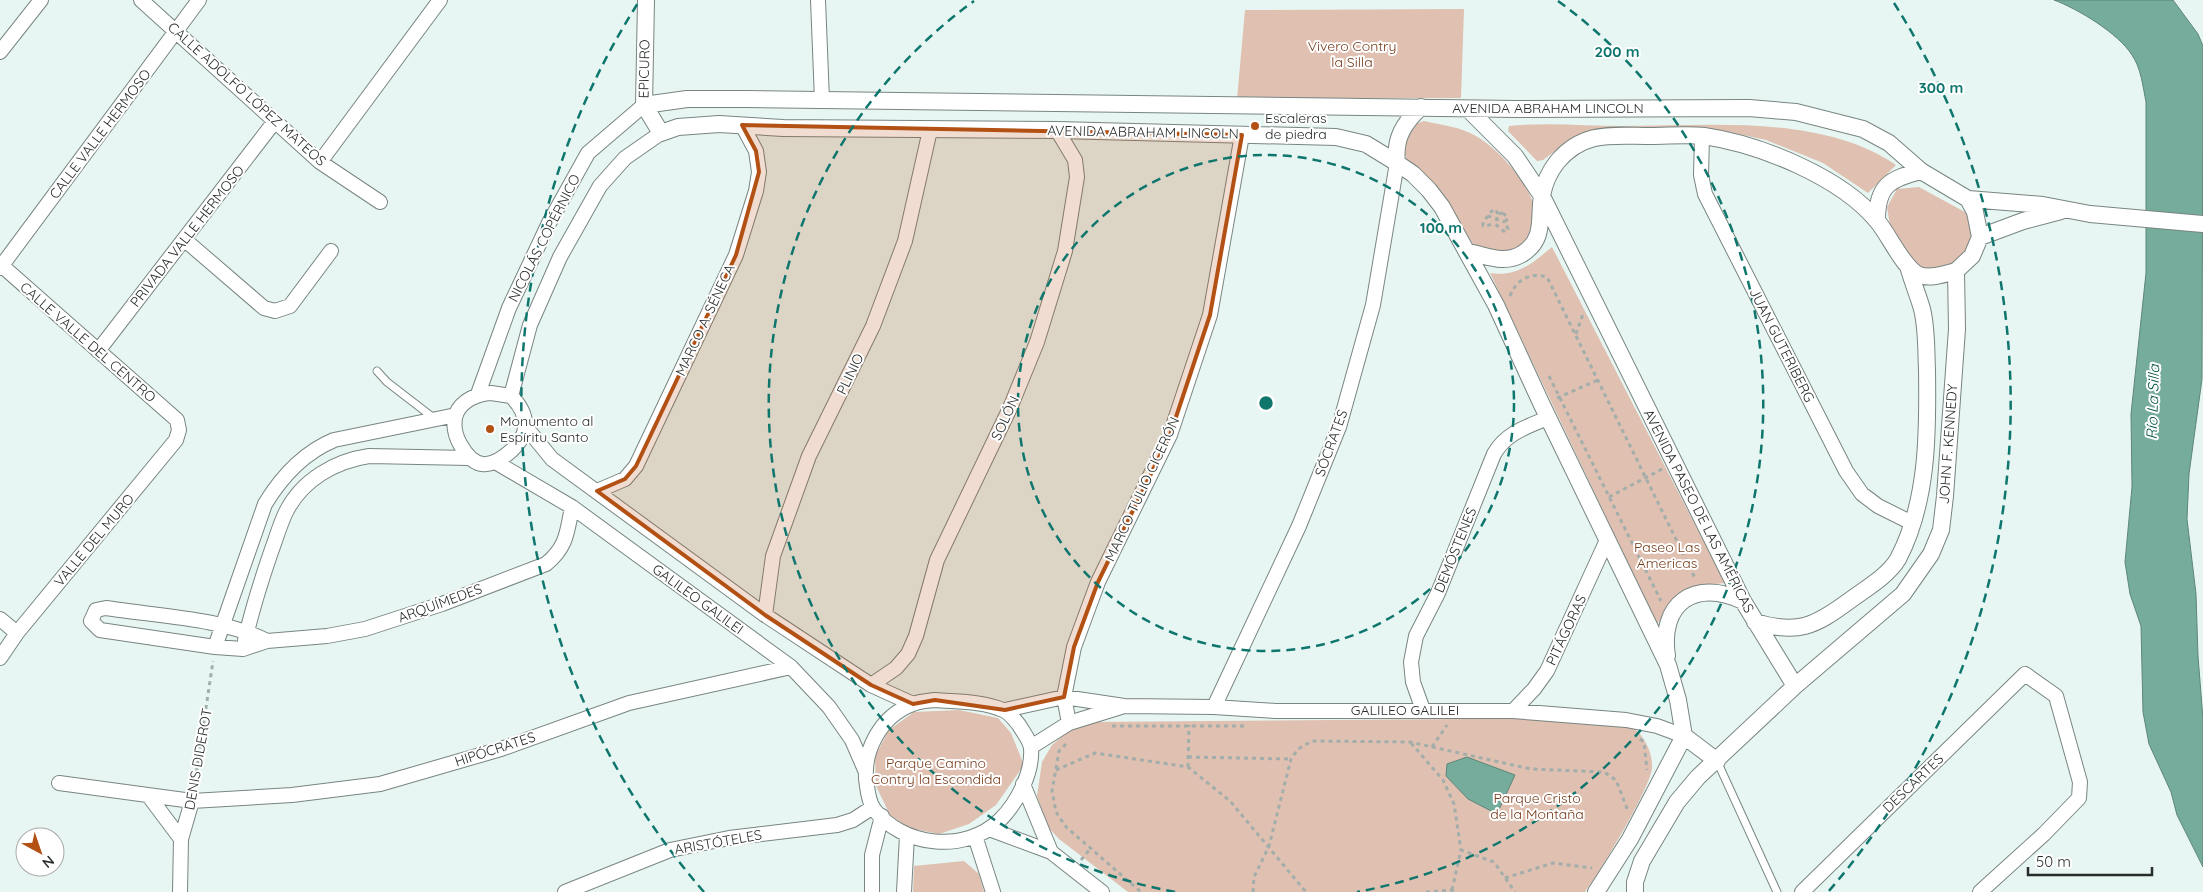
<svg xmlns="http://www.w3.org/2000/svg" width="2203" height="892" viewBox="0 0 2203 892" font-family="Quicksand,sans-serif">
<rect width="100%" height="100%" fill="#e7f6f2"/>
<path fill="#dfc0b1" d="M1464 9 1461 98 1237 99 1245 10Z
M1424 121C1442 125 1461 127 1476 136 1500 150 1533 187 1536 215 1538 234 1520 248 1505 255L1474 246 1438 188 1421 170 1408 162 1402 147 1411 126Z
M1509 126C1546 122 1585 126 1623 126 1710 126 1821 114 1896 165L1868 193 1823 163 1766 140 1725 131 1591 132 1574 137 1543 160 1537 161 1508 131Z
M1919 187 1974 217 1969 249 1955 267 1923 274 1890 226 1887 207 1897 189Z
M1552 247 1725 583C1685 586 1681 594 1657 624L1490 273C1517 277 1533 263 1552 247Z
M959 710 998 718 1011 733 1024 765 996 805 969 824 939 834 909 828 890 815 876 786 875 756 889 730 914 712Z
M1597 718C1607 721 1624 722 1633 728 1645 736 1653 754 1652 768 1651 787 1599 874 1585 892H1128L1059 839 1048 827 1037 796 1042 762 1052 745 1070 730 1089 722Z
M964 861 979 874 984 892H913L914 866Z"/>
<path fill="#75ac9c" stroke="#5e867a" d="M2054 0H2173L2198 34 2203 46 2202 379 2189 474 2187 519 2196 594 2198 656 2203 719V867L2177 815 2171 792 2149 744 2143 712 2141 626 2130 594 2125 562 2132 487 2131 414 2146 273V102C2143 87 2141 68 2132 55 2118 33 2078 9 2054 0Z
M1467 757 1515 775 1497 814 1468 799 1446 776 1447 764Z"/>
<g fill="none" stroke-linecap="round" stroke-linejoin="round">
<g stroke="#788581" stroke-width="9">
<path id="service" d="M377 371 387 382 435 419
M1717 761 1777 892"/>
</g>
<g stroke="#788581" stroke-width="16">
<path id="minor" d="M141 0 320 162 380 202
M818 0 822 100
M0 52 41 0
M1702 136 1701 175 1705 194 1846 471 1862 494 1878 506 1912 523
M320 162 440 0
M185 240 264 308 275 311 290 306 331 251
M0 264 177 420 179 430 176 440 17 633 0 658
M0 268 199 0
M98 351 275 121
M491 393 511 396C519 404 526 415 525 427 525 436 518 444 512 450 491 469 475 471 460 444 455 435 453 424 456 414 462 400 477 394 491 393Z
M478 394 509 308 549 223 588 153 644 105
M511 396 530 325 560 257 600 186 625 158 661 133
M525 426 552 459 765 615 871 685 913 704
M497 463 572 507 791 667 829 707 852 740 865 770
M597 491 625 479 636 466 736 255 756 191 759 172 756 151 742 125
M765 615 773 556 809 456 873 326 905 241 930 130
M0 619 17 633
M245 640C252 610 261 581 271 552 276 539 280 524 286 512 302 480 335 461 369 456L469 458
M267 641C223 618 156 616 106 608L96 610 91 621 100 630 215 647 243 649 267 641 327 636 365 629 442 604 546 564C567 547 567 532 572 507
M215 647 265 504C282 476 303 453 334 440L456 415
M871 685 896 668 908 654 916 636 937 560 1010 408 1037 342 1065 251 1077 177 1075 160 1057 130
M935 700C957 702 982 701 1003 710 1009 712 1015 720 1019 725 1023 732 1030 740 1031 748 1033 773 1017 803 1000 820 965 854 902 847 873 808 869 801 868 794 867 786 861 753 880 716 913 704 920 701 928 701 935 700Z
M1214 707 1299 526 1339 427 1373 305 1397 163
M1005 710 1064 697 1124 706 1214 707 1276 711H1513L1626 720 1657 726 1684 736
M1423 710 1413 682 1411 662 1416 636 1438 593 1494 454C1506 433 1526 427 1548 418
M1513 711 1534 689 1547 671 1607 540
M1069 723 1064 697 1074 647 1098 582 1170 435 1210 315 1242 135
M1031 747 1069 723 1121 707
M59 783 192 801 292 795 380 784 501 749 629 703 791 667
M1023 784 1051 852
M148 795 181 839
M989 829 1051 852 1102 892
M975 836 993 892
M180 892 181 839 192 801
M565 892 670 850 729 838 837 825 853 820 873 807
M872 892V855L882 816
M904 892 907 835
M1802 892 2025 674 2056 696 2080 782 2079 798 2044 834 1980 892"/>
</g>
<g stroke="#788581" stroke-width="18">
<path id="tertiary" d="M646 0 644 105 661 133 678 127 719 124 783 128 1057 130 1336 137 1366 144 1397 163 1413 174 1429 190 1442 207 1496 305 1542 405 1668 665 1678 700 1684 736 1630 839 1596 892
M644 105 687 99H746L1517 109 1749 108 1796 112 1863 129 1889 143 1921 171 1968 199 1975 212 1980 237 1972 256 1956 271 1957 329 1945 496 1941 530 1931 554 1903 594 1795 686 1698 777 1677 802 1642 861 1635 882V892
M1468 109 1515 156 1542 196 1743 601 1795 686
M1397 163C1394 138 1404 123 1421 107
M1968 199 2043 205 2090 214 2203 224
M1877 220C1877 186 1889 179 1921 171
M1980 237 2023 221 2061 211
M1467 252C1486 255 1503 265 1522 254 1546 239 1538 218 1542 196 1544 184 1550 171 1557 162 1584 130 1613 136 1651 136 1668 136 1687 134 1704 136 1759 144 1842 177 1878 222 1889 235 1904 269 1919 275 1931 279 1945 274 1956 271
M1755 622C1798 635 1815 626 1849 601 1865 589 1888 576 1898 559 1928 502 1928 433 1927 370 1926 350 1927 329 1922 309 1918 295 1912 281 1908 266
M1667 656C1659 603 1695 578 1743 601
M1684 736 1717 761"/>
</g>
<path stroke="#a3aeab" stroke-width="3" stroke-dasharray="4 4" stroke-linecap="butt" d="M1503 213 1508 218 1505 222 1508 229 1505 232 1495 224 1498 214Z
M1498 214 1495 209 1488 214V216L1505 222
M1488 216 1483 222V226L1495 224
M1510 296C1516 280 1530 272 1547 277L1695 578
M1576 334 1583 314
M1549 376 1661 601
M1557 398 1598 380
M1609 497 1662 469
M1112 726H1245
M1640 739 1644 742 1647 770
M1411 743 1443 780 1454 804 1461 850
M1066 744 1059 751 1052 791 1056 812 1066 827 1141 892
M1432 747 1447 725
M1188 757 1291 759
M1188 767 1189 725
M1056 770 1095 753 1188 767 1230 801 1306 892
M194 788 213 661
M1081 860 1090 849
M1505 878 1553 863 1592 868
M1452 890 1461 850 1494 862 1515 892
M1253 892 1254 877 1269 846 1291 759 1298 749 1312 741 1410 742 1531 769 1604 772 1616 780 1628 811
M1426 892 1452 890 1455 892"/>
<use href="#service" stroke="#fff" stroke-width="7"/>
<use href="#minor" stroke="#fff" stroke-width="14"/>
<use href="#tertiary" stroke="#fff" stroke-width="16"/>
</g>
<path fill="#b35114" fill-opacity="0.2" stroke="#b35114" stroke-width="4" stroke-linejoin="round" d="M742 125 1242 135 1210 315 1170 435 1098 582 1074 647 1064 697 1005 710 935 700 913 704 871 685 765 615 597 491 625 479 636 466 736 255 759 172 756 151Z"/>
<g fill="none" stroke="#0f766e" stroke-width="2.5" stroke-dasharray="9 6">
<circle cx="1266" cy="403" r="248"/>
<path d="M1175 892A497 497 0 0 1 974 1M1558 1A497 497 0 0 1 1357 892"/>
<path d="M704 892A745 745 0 0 1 638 3M1894 3A745 745 0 0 1 1828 892"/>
</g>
<g fill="#b35114" stroke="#fff" stroke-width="2">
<circle cx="1255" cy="126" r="5"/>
<circle cx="490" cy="429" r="5"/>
</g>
<g text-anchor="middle" stroke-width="4" stroke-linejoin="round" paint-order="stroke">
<g font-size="14" fill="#743a1a" stroke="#fff">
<text x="1352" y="51">Vivero Contry<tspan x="1352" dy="16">la Silla</tspan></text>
<text x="1667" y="552">Paseo Las<tspan x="1667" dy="16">Americas</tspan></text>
<text x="936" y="768">Parque Camino<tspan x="936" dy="16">Contry la Escondida</tspan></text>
<text x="1537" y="803">Parque Cristo<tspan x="1537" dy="16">de la Montaña</tspan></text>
</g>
<g font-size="14" fill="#282d2b" stroke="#fff">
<text transform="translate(644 69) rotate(-89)" y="5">EPICURO</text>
<text transform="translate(247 94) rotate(42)" y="5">CALLE ADOLFO LÓPEZ MATEOS</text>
<text x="1548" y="113">AVENIDA ABRAHAM LINCOLN</text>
<text transform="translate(1143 132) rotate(1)" y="5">AVENIDA ABRAHAM LINCOLN</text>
<text transform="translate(100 134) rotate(-53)" y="5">CALLE VALLE HERMOSO</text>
<text transform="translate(187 236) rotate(-52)" y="5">PRIVADA VALLE HERMOSO</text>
<text transform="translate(544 238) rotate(-63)" y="5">NICOLÁS COPÉRNICO</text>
<text transform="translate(705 320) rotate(-65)" y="5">MARCO A. SÉNECA</text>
<text transform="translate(88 342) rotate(41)" y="5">CALLE VALLE DEL CENTRO</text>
<text transform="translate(1782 345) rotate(63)" y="5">JUAN GUTERIBERG</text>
<text transform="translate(850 374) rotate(-64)" y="5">PLINIO</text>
<text transform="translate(1005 418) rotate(-65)" y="5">SOLÓN</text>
<text transform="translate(1331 443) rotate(-70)" y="5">SÓCRATES</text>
<text transform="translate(1948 444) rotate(-86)" y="5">JOHN F. KENNEDY</text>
<text transform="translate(1142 489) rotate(-65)" y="5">MARCO TULIO CICERÓN</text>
<text transform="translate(1699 511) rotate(63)" y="5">AVENIDA PASEO DE LAS AMÉRICAS</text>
<text transform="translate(94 540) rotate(-50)" y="5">VALLE DEL MURO</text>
<text transform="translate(1455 550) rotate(-68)" y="5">DEMÓSTENES</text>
<text transform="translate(698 599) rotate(36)" y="5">GALILEO GALILEI</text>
<text transform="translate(440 603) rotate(-20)" y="5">ARQUÍMEDES</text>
<text transform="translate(1566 630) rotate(-65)" y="5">PITÁGORAS</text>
<text x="1405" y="715">GALILEO GALILEI</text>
<text transform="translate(495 749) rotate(-18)" y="5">HIPÓCRATES</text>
<text transform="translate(198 759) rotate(-80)" y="5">DENIS DIDEROT</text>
<text transform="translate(1913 783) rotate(-44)" y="5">DESCARTES</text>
<text transform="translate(718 842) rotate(-10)" y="5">ARISTÓTELES</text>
</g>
<g font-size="14" fill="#282d2b" stroke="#fff" text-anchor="start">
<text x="1265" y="123">Escaleras<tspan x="1265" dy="16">de piedra</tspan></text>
<text x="500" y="426">Monumento al<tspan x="500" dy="16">Espíritu Santo</tspan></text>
</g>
<g font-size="15" font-style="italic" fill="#005142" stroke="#fff">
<text transform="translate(2153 402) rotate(-88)" y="5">Río La Silla</text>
</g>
</g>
<circle cx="1266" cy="403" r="8" fill="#0f766e" stroke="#fff" stroke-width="2.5"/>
<g font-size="15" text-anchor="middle" font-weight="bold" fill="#0f766e" stroke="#fff" stroke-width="4" stroke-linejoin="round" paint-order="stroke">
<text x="1617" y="57">200 m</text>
<text x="1941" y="93">300 m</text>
<text x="1441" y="233">100 m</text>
</g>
<g transform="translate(40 852) rotate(140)"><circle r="24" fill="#ffffff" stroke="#a9abaa"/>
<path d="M0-4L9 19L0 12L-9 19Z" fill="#b35114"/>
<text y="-8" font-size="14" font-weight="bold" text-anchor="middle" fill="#282d2b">N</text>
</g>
<path d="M2028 867v8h124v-8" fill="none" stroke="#282d2b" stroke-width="2.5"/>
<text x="2036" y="867" font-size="15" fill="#282d2b" stroke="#ffffff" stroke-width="4" paint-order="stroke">50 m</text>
</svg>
